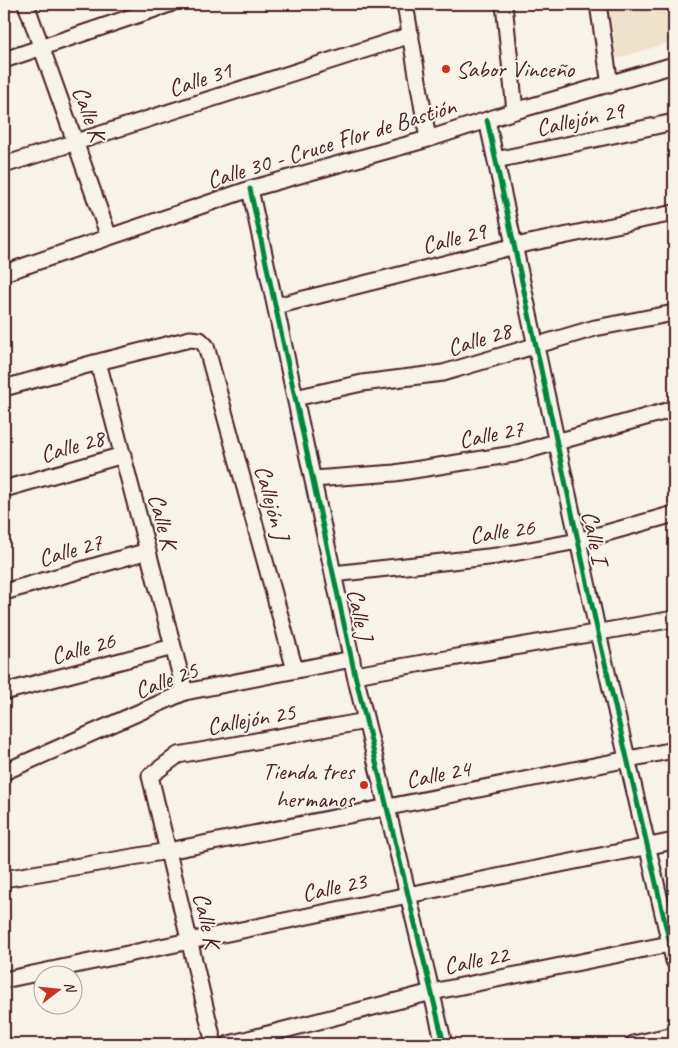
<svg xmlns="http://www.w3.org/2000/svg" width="678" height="1048" viewBox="0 0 678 1048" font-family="Caveat,sans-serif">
<rect width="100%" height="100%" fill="#f7f3e8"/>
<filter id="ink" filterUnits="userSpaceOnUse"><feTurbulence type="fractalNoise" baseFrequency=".02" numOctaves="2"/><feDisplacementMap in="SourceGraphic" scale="10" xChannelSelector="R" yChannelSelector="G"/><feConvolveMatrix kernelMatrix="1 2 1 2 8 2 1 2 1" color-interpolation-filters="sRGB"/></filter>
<g filter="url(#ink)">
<path fill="#efe2cd" d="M603 4H674V41L612 60Z"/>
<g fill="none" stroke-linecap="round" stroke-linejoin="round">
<g stroke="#4a1f2b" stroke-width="19">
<path id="minor" d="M26 4 109 237
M405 4 428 139
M504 4 515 111
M598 4 610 85
M4 60 170 4
M487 120 598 633 674 961
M496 160 674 122
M4 165 411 35
M250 189 355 675 444 1044
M4 273 250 189 428 139 515 111 674 65
M276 306 515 246 674 213
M98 362 185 692
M4 388 98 362 190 339 200 340 206 346 295 670
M295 398 362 383 443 373 595 328 674 313
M313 479 395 473 514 454 674 409
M4 489 123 455
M333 574 497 556 578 541 674 514
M4 592 148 551
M355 675 674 619
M4 692 173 647
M4 772 185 692 352 659
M4 879 168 851 674 750
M4 980 408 895 674 841
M214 1044 150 776 178 755 366 721
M229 1044 432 992 674 943
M633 1044 674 1035"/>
</g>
<use href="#minor" stroke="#f7f3e8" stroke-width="15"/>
<g stroke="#f7f3e8" stroke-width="8">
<path id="cycleway" d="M487 120 598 633 674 961
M250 189 355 675 444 1044"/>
</g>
<use href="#cycleway" stroke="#00873e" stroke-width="5"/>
</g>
</g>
<g fill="#c8321e" stroke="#f7f3e8" stroke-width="2">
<circle cx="446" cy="69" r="5"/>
<circle cx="364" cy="785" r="5"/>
</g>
<g text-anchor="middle" stroke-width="4" stroke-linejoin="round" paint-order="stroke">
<g font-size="24" fill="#4a1f2b" stroke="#f7f3e8" text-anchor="start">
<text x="456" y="77">Sabor Vinceño</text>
<text x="354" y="779" text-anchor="end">Tienda tres<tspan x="354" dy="28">hermanos</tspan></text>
</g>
<g font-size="24" fill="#4a1f2b" stroke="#f7f3e8">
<text transform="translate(200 79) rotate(-18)" y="8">Calle 31</text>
<text transform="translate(89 113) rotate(70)" y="8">Calle K</text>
<text transform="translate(580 119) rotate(-12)" y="8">Callejón 29</text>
<text transform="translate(331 143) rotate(-17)" y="8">Calle 30 - Cruce Flor de Bastión</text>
<text transform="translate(454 238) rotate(-14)" y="8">Calle 29</text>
<text transform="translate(479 339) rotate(-17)" y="8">Calle 28</text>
<text transform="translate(491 434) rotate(-11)" y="8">Calle 27</text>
<text transform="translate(72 446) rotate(-16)" y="8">Calle 28</text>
<text transform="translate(272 502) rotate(75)" y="8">Callejón J</text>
<text transform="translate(163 521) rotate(75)" y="8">Calle K</text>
<text transform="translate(502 531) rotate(-8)" y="8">Calle 26</text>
<text transform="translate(595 537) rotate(78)" y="8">Calle I</text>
<text transform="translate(70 550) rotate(-16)" y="8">Calle 27</text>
<text transform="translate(360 614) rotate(78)" y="8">Calle J</text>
<text transform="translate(83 648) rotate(-15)" y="8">Calle 26</text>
<text transform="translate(166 680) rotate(-20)" y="8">Calle 25</text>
<text transform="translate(251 719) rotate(-10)" y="8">Callejón 25</text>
<text transform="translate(438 774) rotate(-11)" y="8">Calle 24</text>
<text transform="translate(334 887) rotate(-12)" y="8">Calle 23</text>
<text transform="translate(207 920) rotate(77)" y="8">Calle K</text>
<text transform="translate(476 960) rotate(-11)" y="8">Calle 22</text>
</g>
</g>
<rect width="678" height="1048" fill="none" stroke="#f7f3e8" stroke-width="20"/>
<rect x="10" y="10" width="658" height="1028" fill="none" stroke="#4a1f2b" stroke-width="2" filter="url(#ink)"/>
<g transform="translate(58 990) rotate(74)"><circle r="24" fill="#f7f3e8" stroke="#b29e9c"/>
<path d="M0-4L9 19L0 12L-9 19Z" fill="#c8321e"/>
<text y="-8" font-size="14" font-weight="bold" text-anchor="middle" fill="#4a1f2b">N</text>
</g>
</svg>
